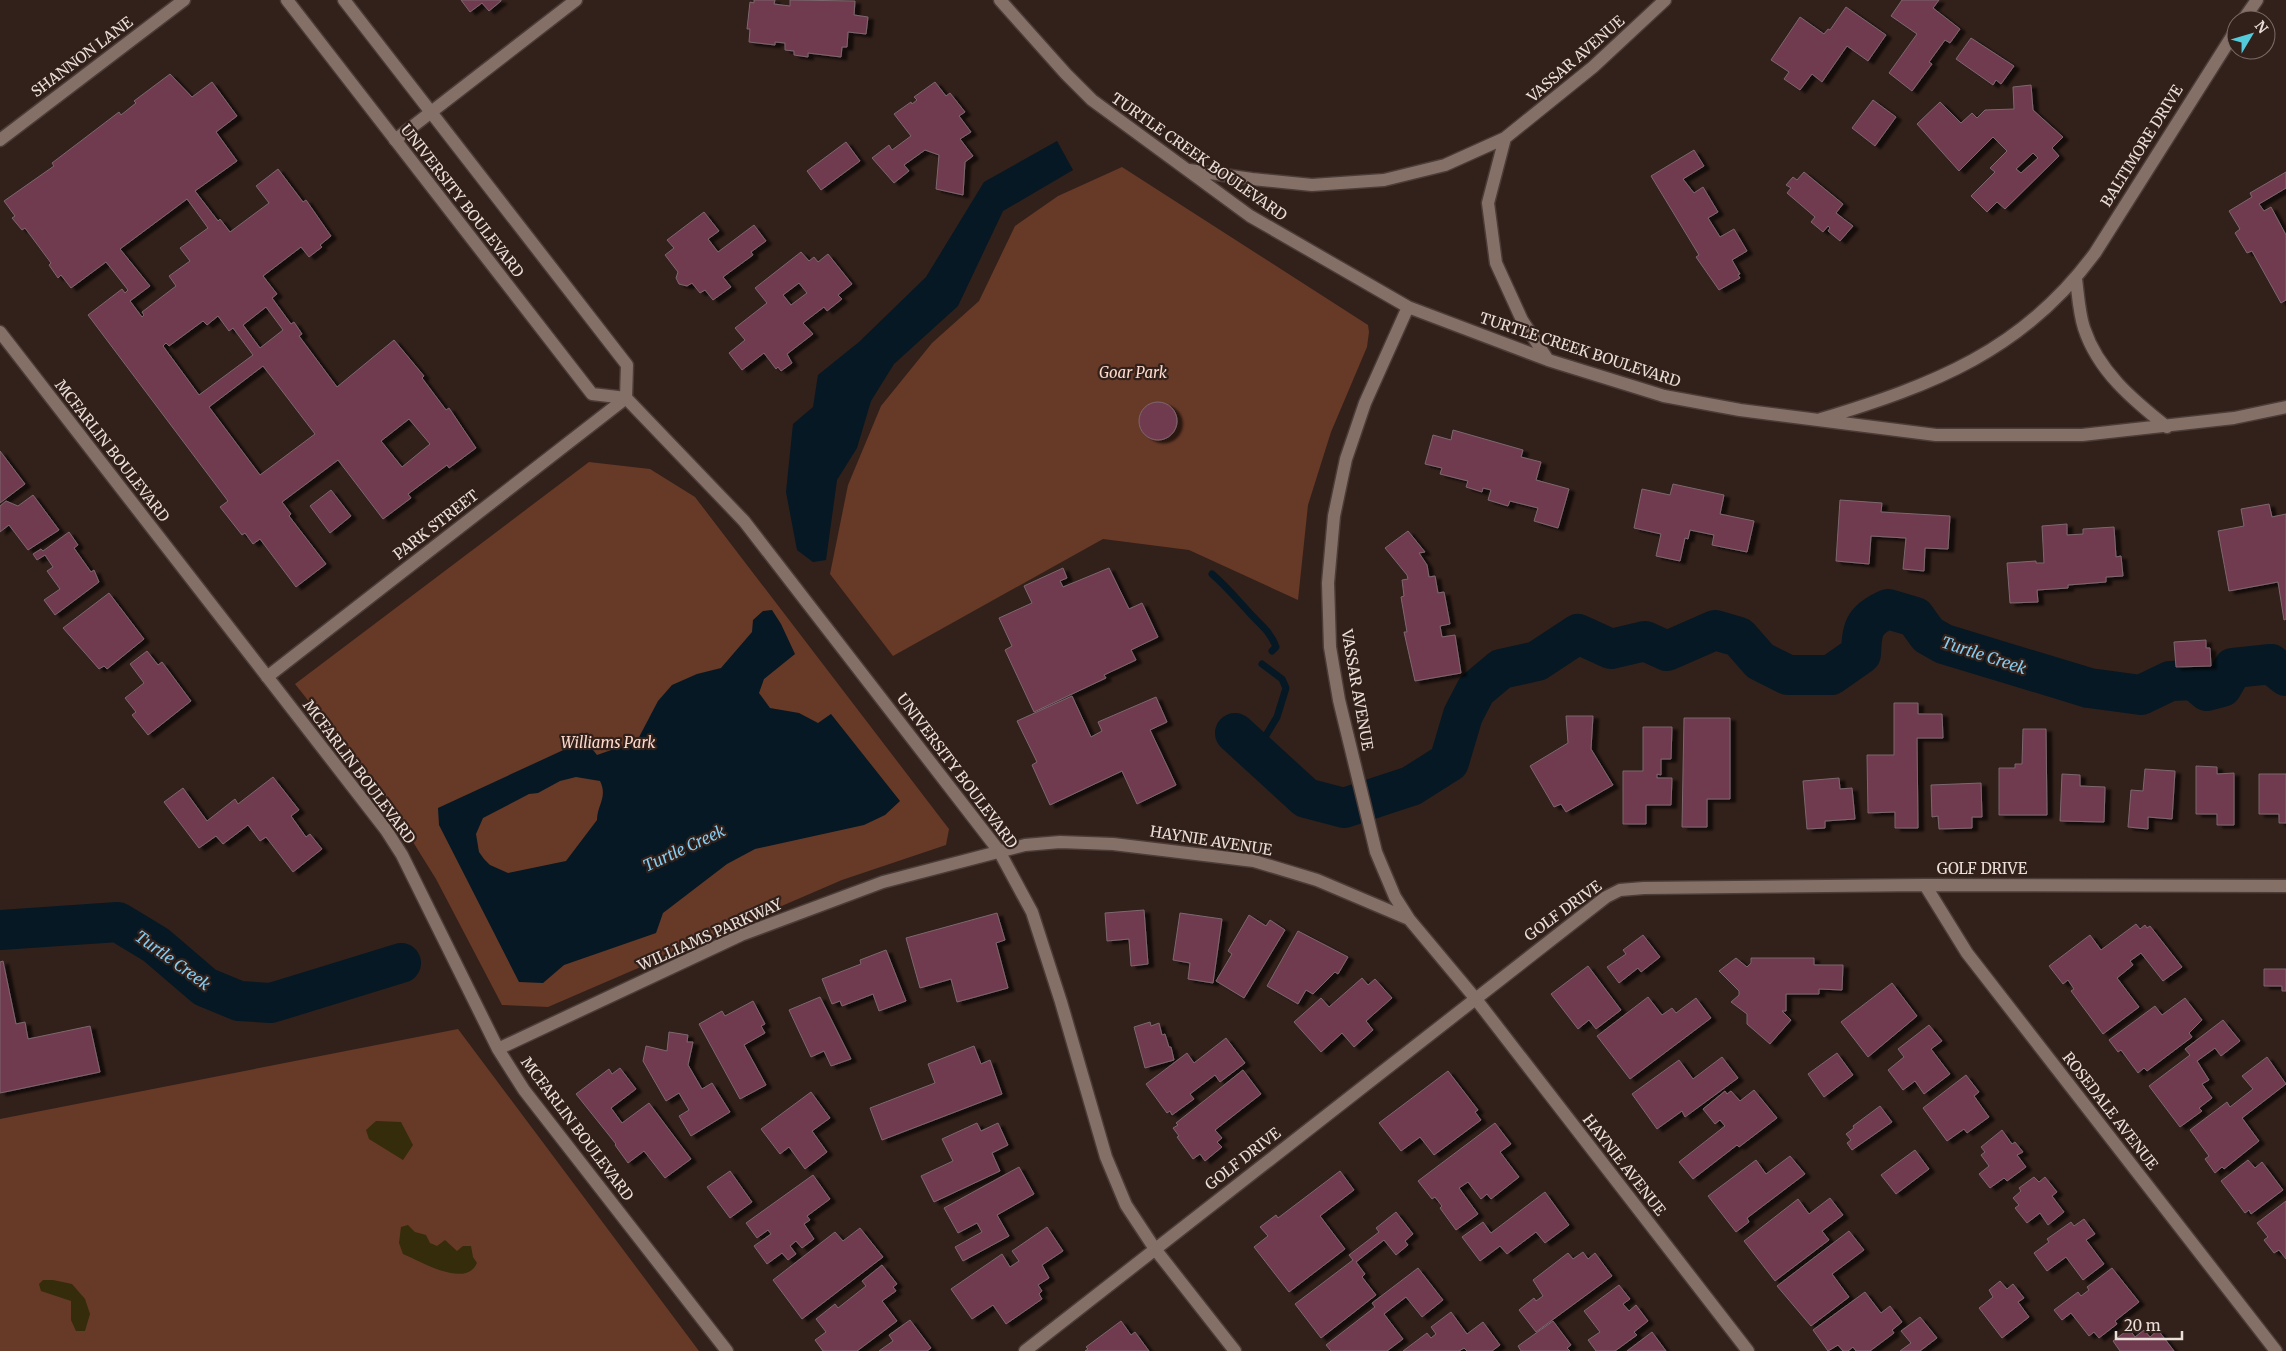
<svg xmlns="http://www.w3.org/2000/svg" width="2286" height="1351" viewBox="0 0 2286 1351" font-family="Merriweather,serif">
<defs>
<filter id="shadow"><feDropShadow dx="5.5" dy="3" stdDeviation="1" flood-color="#0009"/></filter>
</defs>
<rect width="100%" height="100%" fill="#32201a"/>
<path fill="#673927" d="M1122 167 1368 325 1369 332 1367 347 1331 432 1308 505 1298 600 1189 550 1103 539 893 656 830 574 848 485 881 406 932 343 979 301 1015 226 1058 196Z
M589 462 650 469 695 497 949 829 946 845 842 880 548 1007 502 1005 436 879 385 797 295 684Z
M458 1029 699 1351H0V1119Z"/>
<path fill="#342c0b" d="M376 1121 401 1122 413 1145 403 1160 369 1139 366 1130Z
M408 1225 415 1232 426 1235 430 1243 437 1246 445 1240 457 1251 463 1246H471L473 1257 477 1263C466 1289 420 1261 403 1254L399 1243 401 1227Z
M43 1280H53L72 1284 85 1299 90 1314 85 1331H76L71 1320V1301L41 1291 39 1284Z"/>
<path fill="#051823" fill-rule="evenodd" d="M1057 141 1073 170 1003 211 958 306 894 364 871 401 857 448 837 480 826 560 813 562 797 550 786 492 793 424 813 407 818 375 859 342 926 277 984 182Z
M772 610 781 624 795 654 764 679 759 693 770 708 799 713 818 723 831 714 900 801 885 815 864 825 755 849 727 864 663 913 656 933 564 965 543 983 519 982 439 825 438 808 585 740 597 755 637 741 658 701 672 685 697 674 721 668 752 632 753 620 763 611ZM576 777 600 781C608 797 597 805 597 820L566 861 508 873 490 865 484 859 479 852 476 834 483 818 529 794 538 793 560 781Z"/>
<g fill="none" stroke-linecap="round" stroke-linejoin="round">
<path stroke="#051823" stroke-width="7" d="M1212 574C1225 585 1235 597 1247 610 1258 623 1270 630 1276 647L1272 651
M1256 752 1277 717 1286 688 1282 679 1262 664"/>
<path stroke="#051823" stroke-width="40" d="M1235 733 1306 798 1344 808 1411 786 1449 762 1463 715 1476 690 1501 669 1537 661 1578 634 1611 649 1645 641 1667 651 1715 630 1739 637 1760 661 1788 675H1831L1861 654C1862 629 1863 620 1888 609L1915 617 1928 635 1944 644 2089 688 2141 695 2170 681 2194 680 2207 691 2222 687 2233 668 2271 664 2286 676
M0 930 118 922 156 945 205 987 239 1001 271 1003 401 963"/>
</g>
<path fill="#713a50" stroke="#7d676f" fill-rule="evenodd" filter="url(#shadow)" d="M461 0H501V1L489 11 482 3 470 12Z
M754 0H775L774 4 790 6V0L855 1 854 15 868 17 866 34 848 32 847 47H842L841 57 808 53V57L794 55V51L785 50V43L775 42V45L749 42 750 29H747L750 2 754 3Z
M1902 0H1939L1933 8 1960 29 1950 43 1945 40 1929 62 1932 64 1912 91 1889 73 1917 34 1891 16Z
M1846 7 1886 35 1868 61 1847 46 1822 82 1812 74 1800 90 1784 79 1789 72 1771 60 1800 17 1824 34 1828 29 1830 30Z
M1971 38 2014 66 2001 84 1996 80 1993 85 1956 59Z
M170 74 192 97 212 82 237 116 216 132 237 161 195 191 218 221 220 219 230 232 269 203 256 186 278 169 303 202 306 200 331 236 320 245 322 247 309 257 301 247 263 276 277 294 272 298 291 324 294 322 302 334 299 336 337 387 394 340 424 376 422 378 446 410 449 408 476 448 449 468 447 465 408 494 411 498 383 519 338 460 282 502 291 514 289 516 326 564 296 587 260 539 253 544 245 533 242 535 220 507 228 501 88 315 122 289 125 293 128 290 106 262 71 288 61 275 58 278 49 265 51 263 25 228 22 230 12 218 15 216 4 201 54 166 52 163 119 112 121 115 136 103 134 101ZM187 199 208 228 180 248 190 261 169 276 176 286 142 312 144 315 142 317 130 301 150 286 120 249ZM266 307 283 330 260 348 243 325ZM218 316 229 331 233 328 253 355 199 395 163 346 166 343 169 346 203 321 207 325ZM263 366 315 434 260 475 209 407ZM409 419 430 444 402 467 381 441Z
M935 82 946 96 950 93 965 112 959 116 971 132 960 139 973 156 965 162 963 195 936 189 939 155 925 150 904 165 909 171 894 183 872 158 889 145 892 150 911 136 894 114 911 102 912 104 917 100 914 97Z
M2031 85 2033 110 2063 137 2052 148 2059 156 2005 209 1997 202 1987 212 1971 196 1995 172 1990 168 2007 151 1993 137 1959 171 1917 124 1940 102 1961 123 1972 113 1977 118 1985 110 2014 109 2013 87ZM2033 153 2038 158 2021 173 2016 169Z
M1873 100 1896 117 1875 146 1852 128Z
M846 142 860 161 821 190 807 171Z
M1694 150 1704 166 1683 179 1694 193 1703 187 1718 212 1708 218 1720 237 1734 229 1747 251 1732 260 1740 274 1738 275 1740 278 1719 290 1696 257 1699 255 1651 176Z
M1804 172 1843 204 1836 213 1853 226 1840 241 1828 231 1830 228 1828 226 1823 232 1811 222 1815 217 1787 193 1791 188 1786 185 1793 177 1797 180Z
M2286 172V188L2259 204 2264 211 2271 207 2286 235V300L2281 303 2252 251 2247 253 2235 233 2240 229 2229 211 2252 197 2250 193Z
M704 212 719 231 708 239 718 252 754 225 766 241 751 252 753 255 723 277 731 287 713 300 705 290 700 293 692 283 687 286 679 284 676 278 678 272 665 255 674 248 667 240Z
M801 252 809 261 814 257 818 262 828 254 852 284 838 295 842 299 827 311 824 307 803 323 813 334 787 354 792 363 781 371 778 367 776 369 764 353 742 370 729 353 745 340 735 328 767 303 755 288ZM799 283 807 293 791 305 783 295Z
M1139 421a19 19 0 1 1 38 0a19 19 0 1 1-38 0Z
M1453 430 1523 450 1521 457 1541 462 1536 480 1569 489 1558 528 1534 521 1538 508 1510 501 1508 506 1488 500 1491 490 1483 488 1482 492 1466 487 1468 481 1440 474 1442 468 1425 464 1433 435 1451 440Z
M0 451 25 484 0 503Z
M1673 484 1724 495 1720 514 1754 521 1747 552 1712 545 1714 535 1690 530 1688 539 1685 538 1680 561 1656 556 1661 534 1634 528 1642 489 1670 495Z
M331 490 351 516 330 533 310 506Z
M33 495 59 530 28 550 9 525 0 532V506L6 501 18 506Z
M1840 500 1882 503 1881 512 1950 516 1948 549 1925 548 1924 571 1903 569 1906 538 1871 536 1869 564 1836 561Z
M2269 504 2272 517 2286 514V619L2284 620 2278 582 2229 591 2218 531 2244 526 2241 509Z
M2067 524V535L2083 534V529L2114 527 2116 557 2121 556 2123 576 2106 577V582L2068 585V588L2037 590 2038 602 2010 603 2007 563 2036 561V563H2044L2042 526Z
M1408 531 1425 552 1419 553 1427 565 1429 577 1435 576 1438 593 1444 592 1450 624 1440 626 1442 637 1455 635 1461 673 1415 681 1404 632H1407L1401 597 1404 596 1402 580 1408 579 1407 575 1385 548Z
M69 532 78 545 74 548 91 572 94 570 99 582 55 615 44 600 60 589 47 571 53 567 45 555 37 560 33 554 41 549 43 551Z
M1063 568 1067 578 1060 581 1063 587 1109 568 1129 609 1142 603 1158 637 1131 650 1136 660 1104 675 1106 678 1034 712 1005 650 1012 646 999 618 1032 603 1024 586Z
M109 593 144 639 107 669 104 666 99 669 63 628Z
M2206 640V648H2210L2211 666 2176 667 2174 642Z
M147 651 158 665 162 662 191 701 148 735 132 715 136 712 125 698 144 683 130 664Z
M1072 696 1091 737 1102 731 1098 722 1156 697 1167 722 1150 730 1176 785 1137 804 1122 771 1050 805 1032 765 1037 762 1017 721Z
M1894 703H1918V714H1942L1943 738H1917L1918 828H1895V812L1868 813 1867 755H1894Z
M1566 716H1593L1591 749 1613 785 1566 812 1561 804 1554 807 1530 766 1568 743Z
M1684 718H1730V799H1707V827H1682Z
M1643 727H1672L1671 759H1661V775L1657 774V778H1672L1671 805H1646V824H1623V771H1643Z
M2023 729H2046L2047 815H1999V768H2015V764H2022Z
M2196 766 2217 767V774L2234 773V825H2217V814H2196Z
M2145 769 2175 771 2172 819 2148 817V829L2128 827 2131 790 2143 791Z
M2062 774 2080 775V786L2105 787 2104 822 2060 821Z
M2259 774H2286V823H2279V814H2259Z
M273 777 299 810 291 816 306 837 310 834 322 849 293 872 266 837 260 841 248 825 223 844 216 836 199 848 164 802 183 788 207 821 235 799 238 804Z
M1839 778 1840 789 1852 788 1855 819 1825 821V828L1807 829 1803 781Z
M1981 783 1982 817H1972V828L1939 829 1938 816 1932 817 1931 785Z
M1144 910 1148 964 1131 966 1129 939 1107 941 1105 913Z
M997 913 1005 940 996 943 1008 988 957 1002 951 979 920 988 906 938Z
M1180 913 1222 919 1213 983 1188 979 1190 963 1173 960Z
M1249 915 1266 926 1270 920 1285 930 1244 998 1216 981 1232 954 1228 951Z
M2136 924 2140 929 2145 925 2147 928 2150 926 2182 967 2163 981 2141 953 2130 961 2133 965 2117 978 2139 1007 2103 1034 2071 991 2074 989 2068 980 2063 984 2049 966 2090 935 2101 950Z
M1298 931 1348 957 1338 974 1335 972 1313 994 1306 990 1298 1004 1267 986Z
M1643 935 1660 957 1641 972 1638 968 1619 983 1607 967 1626 954 1623 950Z
M886 950 906 1001 879 1011 873 994 842 1006 840 1001 832 1004 822 979 861 964 860 960Z
M1736 958 1747 967 1751 963V958H1814V965H1843L1842 990 1819 989V994H1786V1011H1782L1791 1020 1770 1044 1747 1024V1014L1731 1002 1739 995V991L1719 971Z
M3 961 16 1024 25 1022 28 1039 90 1026 100 1072 0 1093V962Z
M1588 966 1621 1010 1596 1029 1589 1020 1578 1029 1551 994Z
M2264 969H2286V991H2282V986H2264Z
M1362 978 1368 985 1375 979 1392 998 1366 1021 1373 1030 1354 1047 1342 1033 1321 1052 1294 1022 1321 998 1329 1007Z
M1892 983 1917 1016 1868 1057 1841 1022Z
M820 997 851 1059 831 1066 824 1051 811 1057 789 1010Z
M1648 997 1662 1015 1672 1008 1676 1013 1696 998 1711 1018 1630 1079 1597 1036Z
M2185 998 2202 1020 2189 1033 2192 1037 2147 1071 2144 1068 2138 1073 2121 1050 2118 1052 2109 1040 2155 1006 2162 1015Z
M753 1001 765 1024 761 1026 765 1033 744 1045 766 1085 740 1099 699 1024 722 1011 725 1016Z
M2223 1020 2240 1041 2221 1056 2215 1048 2197 1061 2209 1080 2202 1084 2212 1098 2199 1108 2202 1111 2180 1127 2149 1086 2190 1055 2185 1049Z
M1150 1022 1151 1026 1159 1023 1162 1035 1165 1034 1169 1047H1171L1174 1060 1145 1068 1134 1027Z
M1929 1025 1942 1041 1931 1049 1950 1074 1924 1094 1915 1081 1903 1090 1888 1070 1904 1057 1898 1049Z
M669 1032 688 1035 687 1042H693L688 1065 702 1089 712 1083 730 1112 691 1136 679 1116 689 1110 679 1093 666 1101 643 1061 646 1046 667 1051Z
M1226 1038 1245 1063 1220 1082 1215 1075 1190 1094 1194 1099 1172 1115 1170 1111 1167 1113 1146 1084 1187 1053 1194 1063Z
M974 1046 981 1064 990 1060 1002 1094 882 1140 870 1108 935 1083 928 1064Z
M1837 1053 1853 1075 1824 1097 1808 1074Z
M1722 1057 1738 1078 1685 1117 1682 1111 1657 1129 1632 1094 1679 1060 1693 1079Z
M2267 1057 2286 1084 2242 1118 2259 1141 2224 1169 2222 1167 2215 1173 2205 1159 2209 1156 2190 1130 2227 1102 2230 1107 2253 1089 2242 1076Z
M620 1068 636 1089 611 1108 622 1123 649 1103 691 1159 665 1178 644 1151 628 1163 615 1145 616 1144 576 1094 609 1069 612 1074Z
M1243 1070 1261 1094 1215 1130 1222 1138 1217 1142 1222 1147 1205 1161 1200 1154 1193 1159 1177 1137 1179 1136 1173 1128 1178 1125 1176 1123Z
M1448 1071 1478 1110 1475 1112 1481 1120 1434 1155 1420 1137 1401 1151 1379 1123Z
M1966 1075 1979 1092 1974 1096 1989 1117 1967 1133 1964 1129 1947 1141 1923 1108Z
M1754 1090 1777 1118 1739 1147 1737 1145 1693 1179 1679 1162 1725 1126 1720 1120 1715 1124 1703 1109 1725 1091 1727 1094 1731 1091 1740 1101Z
M811 1092 830 1118 812 1131 827 1152 805 1169 789 1147 780 1154 761 1129Z
M1880 1106 1892 1122 1852 1150 1847 1143 1851 1140 1846 1134 1854 1128 1853 1126Z
M977 1123 981 1131 998 1123 1008 1145 992 1153 1000 1171 934 1202 921 1176 953 1161 942 1139Z
M1495 1123 1511 1144 1500 1152 1519 1177 1491 1199 1487 1194 1481 1199 1468 1182 1459 1188 1478 1214 1456 1230 1440 1208 1442 1206 1435 1197 1432 1199 1418 1181Z
M2002 1130 2012 1144 2015 1142 2023 1152 2017 1155 2026 1167 2007 1181 2004 1178 1990 1188 1979 1174 1989 1166 1981 1155 1985 1152 1981 1147Z
M1915 1150 1929 1169 1896 1194 1881 1175Z
M1790 1156 1805 1174 1747 1218 1749 1222 1736 1232 1708 1196 1756 1160 1766 1174Z
M2248 1160 2255 1168 2262 1162 2283 1190 2251 1214 2249 1210 2245 1213 2221 1181Z
M1019 1167 1034 1194 997 1215 1009 1236 963 1261 955 1247 982 1232 977 1223 958 1233 944 1208Z
M730 1171 752 1202 730 1218 707 1187Z
M1340 1171 1354 1190 1320 1216 1345 1249 1289 1292 1254 1247 1268 1236 1260 1227 1276 1215 1278 1218Z
M813 1175 830 1199 807 1216 810 1220 804 1224 814 1239 802 1248 796 1241 790 1246 796 1254 788 1260 782 1253 767 1264 754 1246 771 1234 768 1230 757 1238 746 1223Z
M2034 1177 2039 1182 2045 1177 2057 1192 2052 1196 2064 1212 2048 1225 2040 1213 2027 1223 2015 1208 2019 1205 2013 1198 2021 1191 2019 1188Z
M1545 1192 1569 1225 1545 1243 1536 1232 1507 1254 1500 1246 1480 1261 1462 1237 1483 1222 1491 1233Z
M1830 1198 1843 1215 1822 1231 1829 1240 1775 1281 1744 1241 1798 1199 1809 1214Z
M2286 1201V1259L2279 1250 2274 1253 2264 1240 2268 1237 2257 1223Z
M1396 1212 1413 1234 1405 1241 1408 1245 1396 1255 1384 1240 1356 1262 1365 1274 1362 1277 1376 1295 1321 1338 1295 1304 1353 1260 1349 1255 1379 1232 1376 1228Z
M2084 1219 2095 1234 2086 1240 2104 1264 2083 1280 2066 1257 2047 1271 2034 1253 2049 1242 2047 1239 2071 1222 2074 1226Z
M1047 1227 1063 1251 1042 1265 1049 1278 1038 1285 1042 1291 1039 1294 1042 1299 1006 1324 993 1305 972 1319 951 1289 1002 1254 1010 1267 1019 1261 1012 1251Z
M860 1228 883 1257 802 1319 773 1280 835 1232 843 1241Z
M1849 1231 1864 1250 1832 1274 1849 1297 1811 1326 1777 1286Z
M1583 1252 1588 1259 1595 1253 1612 1276 1536 1332 1519 1310 1534 1298 1536 1301 1543 1296 1533 1280 1568 1253 1573 1259Z
M882 1265 897 1284 893 1287 896 1291 882 1301 897 1321 857 1351H823L815 1340 826 1332 816 1319 835 1304 838 1308 866 1286 862 1281Z
M1418 1268 1443 1300 1422 1317 1406 1297 1384 1314 1403 1339 1387 1351H1331L1326 1345 1375 1307 1372 1303Z
M2112 1268 2139 1302 2115 1321 2117 1324 2099 1338 2094 1332 2089 1336 2071 1313 2062 1320 2054 1310 2078 1292 2081 1296 2089 1290 2087 1287Z
M2000 1281 2007 1289 2013 1284 2024 1298 2018 1302 2029 1317 2002 1338 1979 1308 1993 1297 1989 1290Z
M1619 1285 1630 1299 1623 1304 1629 1311 1636 1305 1648 1321 1634 1332 1637 1335 1615 1351H1596L1588 1340 1600 1332 1584 1311Z
M1865 1292 1881 1313 1890 1306 1902 1322 1892 1330 1894 1333 1870 1351H1856L1853 1347 1848 1351H1843L1838 1345 1828 1351 1813 1330Z
M1451 1312 1467 1334 1483 1322 1500 1345 1492 1351H1467L1464 1348 1459 1351H1403L1427 1333 1431 1338 1436 1334 1431 1327Z
M1920 1317 1937 1338 1920 1351H1900L1911 1343 1901 1331Z
M910 1320 931 1348 927 1351H879L893 1341 889 1335Z
M1121 1321 1131 1335 1135 1332 1149 1351H1085L1088 1349 1086 1347Z
M1553 1321 1571 1345 1567 1348 1570 1351H1521L1518 1346Z
M2129 1329 2135 1337 2144 1330 2150 1337 2158 1330 2174 1351H2120L2113 1341Z
M1652 1332 1666 1351H1627Z"/>
<g fill="none" stroke-linecap="round" stroke-linejoin="round">
<g stroke="#4b3c38" stroke-width="15">
<path id="street" d="M1000 0 1066 74 1092 100 1250 216 1408 307 1548 360 1664 396 1740 410 1936 435H2082L2234 418 2286 407
M2243 20 2257 0
M1505 138 1488 203 1496 263 1522 320 1548 360
M0 140 184 0
M395 140 576 0
M1189 170 1252 179 1312 185 1384 180 1445 165 1505 138 1593 67 1665 0
M2076 279C2078 294 2079 313 2084 328 2098 371 2133 400 2167 427
M1408 307 1365 403 1346 459 1334 516 1328 583 1330 647 1339 700 1376 852 1395 897 1409 919 1475 998 1748 1351
M0 332 386 830 402 855 498 1049 524 1090 727 1351
M1821 419C1933 385 2023 351 2095 253L2236 30
M267 677 626 398
M1925 885 1967 953 2276 1351
M498 1049 741 935 883 882 1025 845 1060 842 1113 844 1254 861 1317 880 1409 919
M1025 1351 1606 897 1620 890 1644 888 1925 885 2286 886"/>
</g>
<g stroke="#4b3c38" stroke-width="15">
<path id="secondary" d="M287 0 592 394 626 398 744 521 999 851 1032 912 1061 1002 1106 1157 1126 1205 1155 1249 1235 1351
M344 0 627 365 626 398"/>
</g>
<use href="#street" stroke="#857068" stroke-width="12"/>
<use href="#secondary" stroke="#857068" stroke-width="12"/>
</g>
<g text-anchor="middle" stroke-width="4.5" stroke-linejoin="round" paint-order="stroke">
<g font-size="15" fill="#ebdfda" stroke="#32201a">
<text transform="translate(82 57) rotate(-37)" y="5">SHANNON LANE</text>
<text transform="translate(1576 59) rotate(-41)" y="5">VASSAR AVENUE</text>
<text transform="translate(2142 146) rotate(-58)" y="5">BALTIMORE DRIVE</text>
<text transform="translate(1199 157) rotate(35)" y="5">TURTLE CREEK BOULEVARD</text>
<text transform="translate(462 201) rotate(52)" y="5">UNIVERSITY BOULEVARD</text>
<text transform="translate(1580 350) rotate(18)" y="5">TURTLE CREEK BOULEVARD</text>
<text transform="translate(112 451) rotate(52)" y="5">MCFARLIN BOULEVARD</text>
<text transform="translate(436 525) rotate(-38)" y="5">PARK STREET</text>
<text transform="translate(1357 690) rotate(80)" y="5">VASSAR AVENUE</text>
<text transform="translate(957 771) rotate(53)" y="5">UNIVERSITY BOULEVARD</text>
<text transform="translate(359 772) rotate(53)" y="5">MCFARLIN BOULEVARD</text>
<text transform="translate(1211 841) rotate(9)" y="5">HAYNIE AVENUE</text>
<text x="1982" y="874">GOLF DRIVE</text>
<text transform="translate(1563 911) rotate(-36)" y="5">GOLF DRIVE</text>
<text transform="translate(710 935) rotate(-24)" y="5">WILLIAMS PARKWAY</text>
<text transform="translate(2110 1111) rotate(52)" y="5">ROSEDALE AVENUE</text>
<text transform="translate(577 1129) rotate(53)" y="5">MCFARLIN BOULEVARD</text>
<text transform="translate(1243 1159) rotate(-38)" y="5">GOLF DRIVE</text>
<text transform="translate(1624 1165) rotate(52)" y="5">HAYNIE AVENUE</text>
</g>
<g font-size="15" font-style="italic" fill="#fedacc" stroke="#32201a">
<text x="1133" y="378">Goar Park</text>
<text x="608" y="748">Williams Park</text>
</g>
<g font-size="16" font-style="italic" fill="#85cdf3" stroke="#32201a">
<text transform="translate(1984 655) rotate(18)" y="6">Turtle Creek</text>
<text transform="translate(684 848) rotate(-25)" y="6">Turtle Creek</text>
<text transform="translate(173 960) rotate(36)" y="6">Turtle Creek</text>
</g>
</g>
<g transform="translate(2251 35) rotate(52)"><circle r="24" fill="#32201a" stroke="#7c6c67"/>
<path d="M0-4L9 19L0 12L-9 19Z" fill="#53cbda"/>
<text y="-8" font-size="14" font-weight="bold" text-anchor="middle" fill="#ebdfda">N</text>
</g>
<path d="M2116 1331v8h66v-8" fill="none" stroke="#ebdfda" stroke-width="2.5"/>
<text x="2124" y="1331" font-size="15" fill="#ebdfda" stroke="#32201a" stroke-width="4" paint-order="stroke">20 m</text>
</svg>
